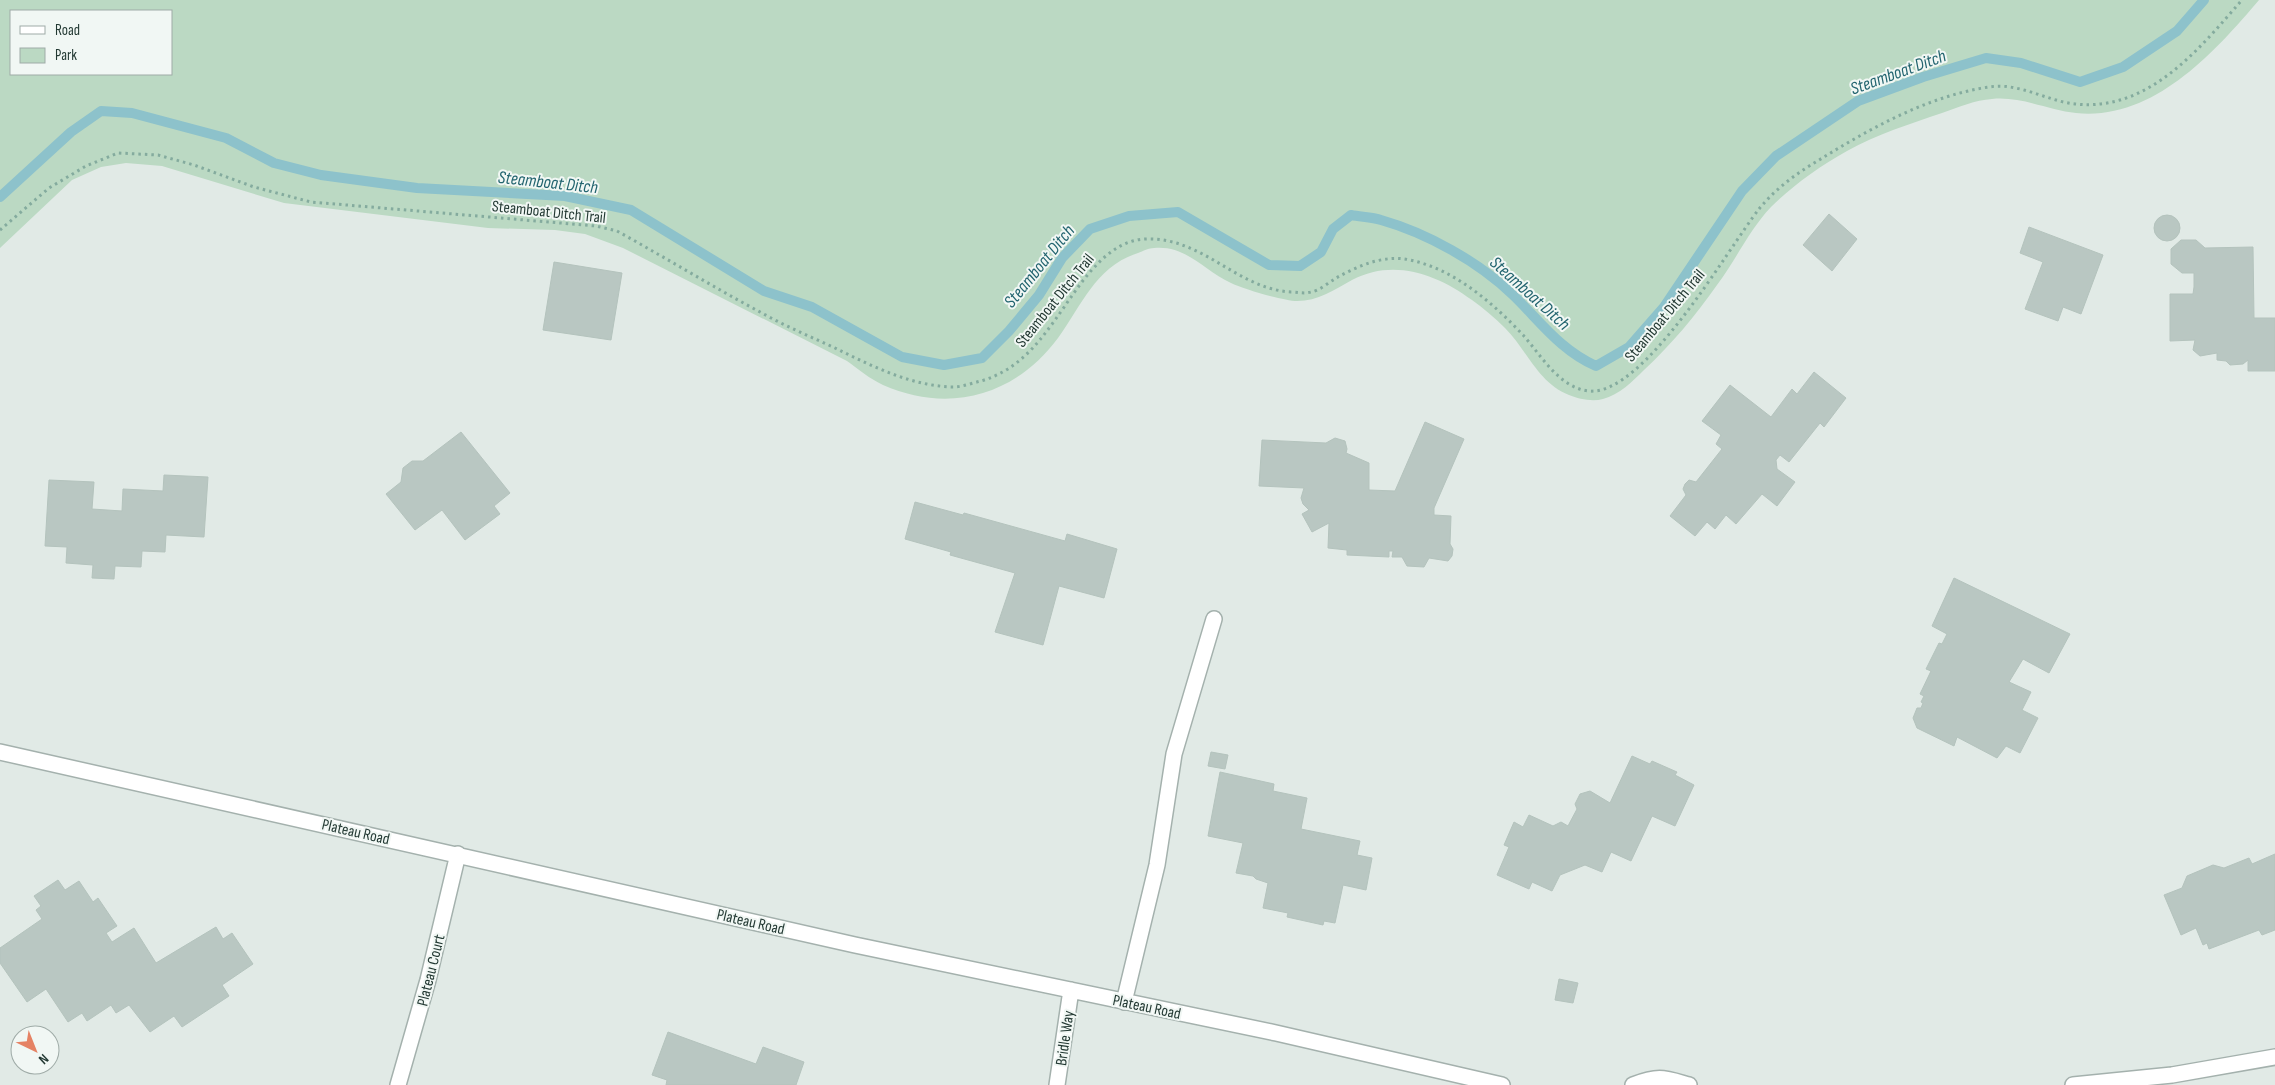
<svg xmlns="http://www.w3.org/2000/svg" width="2275" height="1085" viewBox="0 0 2275 1085" font-family="'Sofia Sans Condensed',sans-serif">
<rect width="100%" height="100%" fill="#e1eae6"/>
<path fill="#bbd9c3" fill-rule="evenodd" d="M0 0H2259C2214 53 2153 121 2076 113 2049 110 2020 96 1992 99 1975 100 1959 107 1942 113 1910 124 1877 134 1847 151 1820 166 1792 186 1771 207 1749 230 1736 260 1717 285 1695 316 1672 344 1644 370 1633 381 1619 395 1603 399 1592 402 1579 399 1569 395 1538 383 1527 350 1505 328 1495 318 1483 308 1472 300 1437 274 1393 258 1352 280 1334 290 1318 301 1297 301 1284 301 1243 289 1231 283 1204 271 1187 245 1154 248 1149 248 1143 251 1138 253 1096 266 1082 305 1058 338 1015 396 949 414 883 385 870 379 858 369 847 361L623 248 585 234 555 230 488 228 284 203 162 166 126 163 101 167 72 180 0 248ZM171 11V74H11V11Z"/>
<g fill="none" stroke-linecap="round" stroke-linejoin="round">
<path stroke="#8dc2cb" stroke-width="10" d="M0 197 71 132 101 111 132 113 226 138 274 163 321 175 417 188 565 196 631 210 764 291 812 307 902 357 944 365 982 358 1009 331 1039 295 1062 258 1090 229 1129 216 1178 212 1269 265 1300 266 1321 252 1333 229 1351 215C1361 217 1372 217 1381 220 1427 233 1479 262 1513 295 1540 321 1560 350 1596 366L1629 347 1664 307 1742 191 1776 156 1858 101 1923 77 1986 58 2021 63 2080 82 2123 67 2177 31 2204 0"/>
</g>
<path fill="#b9c7c2" stroke="#b4c3bd" d="M1829 214 1857 239 1832 271 1803 245Z
M2154 228a13 13 0 1 1 26 0a13 13 0 1 1-26 0Z
M2029 227 2103 255 2081 314 2063 307 2058 321 2025 309 2043 262 2020 253Z
M2181 240H2196L2205 248 2253 247 2254 318H2275V371H2248V360L2243 364 2230 365 2226 361 2217 360V353L2200 356 2193 350 2195 340 2170 341V294H2193L2194 287V273H2182L2171 264V249Z
M554 262 622 273 611 340 543 330Z
M1814 372 1846 398 1824 427 1820 423 1789 462 1780 455 1776 460 1777 469 1795 482 1777 506 1762 494 1736 524 1726 515 1715 529 1707 522 1695 536 1670 516 1686 495 1683 489 1685 484 1689 480 1696 482 1722 449 1716 444 1721 435 1702 421 1730 385 1771 417 1792 389 1797 394Z
M1425 422 1464 439 1434 508V515L1451 516 1450 544 1453 549 1452 556 1448 561 1429 558 1424 567 1407 566 1402 557H1392L1393 551H1389V557L1347 555V550L1328 548 1329 523 1312 532 1302 514 1309 510 1303 504 1301 498 1304 488 1259 486 1262 440 1326 443 1335 438 1345 441 1347 449 1346 453 1369 463V490L1395 491Z
M461 432 510 493 494 506 500 514 465 540 442 510 415 530 386 494 401 482 403 468 412 461H423Z
M164 475 208 477 204 537 166 535 165 552 142 551 141 567 115 566 114 579 92 578 93 565 66 563 67 547 45 546 49 480 94 482 92 509 122 511 123 489 163 491Z
M915 502 963 515 964 513 1065 541 1067 534 1117 549 1104 598 1059 586 1043 645 995 632 1015 573 950 555 951 552 905 539Z
M1954 578 2070 634 2049 673 2023 659 2009 682 2031 692 2022 710 2038 718 2020 753 2006 746 1997 758 1957 737 1954 746 1917 728 1913 718 1917 708H1921L1923 703 1921 702 1924 696 1920 694 1931 671 1926 669 1939 643 1942 644 1947 634 1932 626Z
M1211 752 1228 755 1225 769 1208 766Z
M1632 756 1650 764 1652 761 1677 772 1675 775 1694 785 1675 826 1652 816 1631 861 1611 852 1602 872 1585 865 1560 875 1552 891 1532 882 1529 889 1497 875 1509 847 1504 845 1514 822 1523 827 1529 815 1553 826 1561 822 1568 826 1577 809 1575 804 1580 794 1590 791 1610 803Z
M1220 772 1274 784 1273 791 1307 798 1301 829 1360 841 1357 855 1372 858 1366 890 1343 885 1335 923 1324 921 1323 925 1287 917 1288 913 1263 908 1268 883 1256 879 1253 876 1236 873 1243 843 1208 836Z
M2275 854V930L2262 935 2259 930 2209 949 2207 943 2203 945 2196 928 2181 935 2164 895 2182 888 2187 876 2213 865 2224 868 2249 858 2252 864Z
M58 880 65 890 79 881 93 902 98 898 117 926 106 933 112 942 134 928 156 963 216 927 223 939 232 933 253 964 222 985 229 996 182 1027 174 1016 150 1032 129 1005 116 1013 111 1005 87 1021 82 1013 68 1022 46 989 27 1002 0 963V948L42 919 36 910 41 906 34 896Z
M1559 979 1578 983 1573 1003 1555 1000Z
M668 1032 756 1064 763 1047 804 1062 796 1085H666L667 1080 652 1075Z"/>
<g fill="none" stroke-linecap="round" stroke-linejoin="round">
<g stroke="#a4b1ad" stroke-width="18">
<path id="minor" d="M0 752 855 945 1276 1033 1502 1085
M1124 1002 1157 865 1174 754 1214 619
M398 1085 428 980 458 854
M1057 1085 1071 990
M1633 1085C1659 1075 1664 1078 1689 1085
M2073 1085 2172 1075 2275 1057"/>
</g>
<path stroke="#84ab9e" stroke-width="3" stroke-dasharray="2.5 4" stroke-linecap="butt" d="M0 230 49 188 86 166 118 153 158 155 194 165 254 187 311 202 596 226 617 231C666 258 713 287 762 313 785 326 809 336 833 347 870 365 910 386 953 387 962 387 972 383 981 381 1015 371 1035 348 1055 320 1077 290 1104 240 1146 239 1203 237 1237 289 1291 292 1298 292 1304 294 1311 292 1319 291 1328 283 1336 278 1358 266 1384 254 1410 260 1454 269 1493 303 1523 335 1541 355 1559 388 1589 391 1644 396 1727 250 1759 209 1775 189 1797 173 1819 160 1871 128 1928 96 1989 87 2018 82 2047 101 2075 104 2149 112 2199 49 2242 0"/>
<use href="#minor" stroke="#fff" stroke-width="15"/>
</g>
<g text-anchor="middle" stroke-width="4" stroke-linejoin="round" paint-order="stroke">
<g font-size="16" fill="#233933" stroke="#f1f7f4">
<text transform="translate(549 211) rotate(6)" y="6">Steamboat Ditch Trail</text>
<text transform="translate(1054 300) rotate(-51)" y="6">Steamboat Ditch Trail</text>
<text transform="translate(1664 315) rotate(-50)" y="6">Steamboat Ditch Trail</text>
<text transform="translate(356 831) rotate(13)" y="6">Plateau Road</text>
<text transform="translate(751 921) rotate(13)" y="6">Plateau Road</text>
<text transform="translate(430 970) rotate(-76)" y="6">Plateau Court</text>
<text transform="translate(1147 1006) rotate(12)" y="6">Plateau Road</text>
<text transform="translate(1064 1038) rotate(-82)" y="6">Bridle Way</text>
</g>
<g font-size="18" font-style="italic" fill="#22646f" stroke="#f1f7f4">
<text transform="translate(1898 72) rotate(-20)" y="6">Steamboat Ditch</text>
<text transform="translate(548 182) rotate(6)" y="6">Steamboat Ditch</text>
<text transform="translate(1039 266) rotate(-51)" y="6">Steamboat Ditch</text>
<text transform="translate(1530 293) rotate(42)" y="6">Steamboat Ditch</text>
</g>
</g>
<rect x="10" y="10" width="162" height="65" fill="#f1f7f4" stroke="#9faba7"/>
<rect x="20" y="26" width="25" height="8" fill="#ffffff" stroke="#9faba7"/>
<text x="55" y="35" font-size="15" fill="#233933">Road</text>
<rect x="20" y="48" width="25" height="15" fill="#bbd9c3" stroke="#9faba7"/>
<text x="55" y="60" font-size="15" fill="#233933">Park</text>
<g transform="translate(35 1050) rotate(137)"><circle r="24" fill="#f1f7f4" stroke="#9faba7"/>
<path d="M0-4L9 19L0 12L-9 19Z" fill="#e58264"/>
<text y="-8" font-size="14" font-weight="bold" text-anchor="middle" fill="#233933">N</text>
</g>
</svg>
